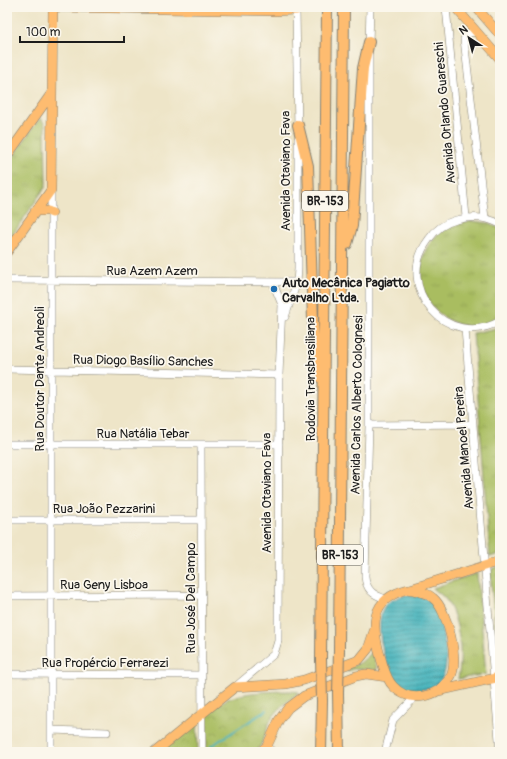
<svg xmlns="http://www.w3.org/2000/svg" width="507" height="759" viewBox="0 0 507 759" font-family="Pangolin,sans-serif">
<defs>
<pattern id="grass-tufts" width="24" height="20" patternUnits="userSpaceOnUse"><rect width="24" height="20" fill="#a9bd60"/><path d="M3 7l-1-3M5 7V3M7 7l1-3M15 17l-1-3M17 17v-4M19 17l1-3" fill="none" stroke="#91a253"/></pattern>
<pattern id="park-crowns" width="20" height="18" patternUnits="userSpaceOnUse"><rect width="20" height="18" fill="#a9bd60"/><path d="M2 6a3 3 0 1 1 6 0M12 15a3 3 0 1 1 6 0" fill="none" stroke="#91a253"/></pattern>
<pattern id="water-rules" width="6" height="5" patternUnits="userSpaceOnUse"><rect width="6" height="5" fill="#42b2bb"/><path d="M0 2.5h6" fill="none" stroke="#369097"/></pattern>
</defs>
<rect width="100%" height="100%" fill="#fbf7ec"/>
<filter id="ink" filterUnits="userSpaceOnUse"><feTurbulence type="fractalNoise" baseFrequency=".025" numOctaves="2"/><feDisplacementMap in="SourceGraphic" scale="8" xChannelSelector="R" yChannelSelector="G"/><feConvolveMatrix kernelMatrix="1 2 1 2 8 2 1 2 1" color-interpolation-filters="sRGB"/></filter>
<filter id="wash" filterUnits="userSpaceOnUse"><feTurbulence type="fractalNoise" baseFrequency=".012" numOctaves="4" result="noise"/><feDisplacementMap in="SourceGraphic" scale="16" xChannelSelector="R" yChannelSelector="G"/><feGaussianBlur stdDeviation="0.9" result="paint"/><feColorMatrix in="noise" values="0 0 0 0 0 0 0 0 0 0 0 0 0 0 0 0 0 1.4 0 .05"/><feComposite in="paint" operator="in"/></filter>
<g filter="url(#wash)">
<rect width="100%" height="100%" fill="#eee5c8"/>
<path fill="url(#grass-tufts)" stroke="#626c3e" d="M41 118 45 125 46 186 7 243V165L37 122Z
M471 221 489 223 500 229V319C492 321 482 327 474 327 427 325 402 269 437 235 447 226 459 224 471 221Z
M500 326V554L490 557 473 333 497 328Z
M500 566V671H499L490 570Z
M477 573 486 674 458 679C463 655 460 622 447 601 444 596 437 592 433 588Z
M373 652 377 670 354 669 347 671 348 668 360 663Z"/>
<path fill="url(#park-crowns)" stroke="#626c3e" d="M291 691 299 692 281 707 271 719 260 747 254 752H206L207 716C224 690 263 692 291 691Z
M194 722 197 725 198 752H157Z"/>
<path fill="url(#water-rules)" stroke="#2f676c" d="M408 594C418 595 429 598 435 606 440 612 441 622 442 629 447 652 454 686 421 690 411 692 403 688 396 681 384 668 372 619 386 604 392 599 401 596 408 594Z"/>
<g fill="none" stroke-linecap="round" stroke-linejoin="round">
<path stroke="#42b2bb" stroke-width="2" d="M211 746 267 710"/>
</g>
</g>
<g filter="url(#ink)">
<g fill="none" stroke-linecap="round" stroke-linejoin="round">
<g stroke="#858072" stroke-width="8">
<path id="minor" d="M446 7 466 217
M296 10 298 129
M459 12 471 7
M477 32 469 33 464 39 485 218
M369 45 370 7
M369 55V425L365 576C366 590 373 595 386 599
M51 190V752
M500 224C486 216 471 216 456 220 445 223 435 230 429 239 392 287 447 351 500 321
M7 280 297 282
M285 317 297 282 298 269V139
M465 329 500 752
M7 369 279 375
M369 425 473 424
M7 444H279
M201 445 202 752
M7 520H201
M7 596 202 595
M7 674 202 675
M235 687 274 654 278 641 279 375 282 305 273 283
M51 730 107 732
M267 746 273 752
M7 752H22
M385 752 393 720 415 697"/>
</g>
<g stroke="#858072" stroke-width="10">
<path id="major" d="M455 7 500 59
M476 7 500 35
M7 156 51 94
M35 211H48L52 213
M7 252 51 190 53 7 274 11 296 10V7
M408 589C417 591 426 592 433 598 448 610 460 662 450 678 438 698 409 704 393 686 386 679 384 668 381 659 371 626 369 599 408 589Z
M410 589 500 561
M438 691 500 677
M155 752 235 687 286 684 304 680 359 660 368 649 374 631
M260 752 267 746 279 720 288 708 304 696 356 676 366 674 387 677"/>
</g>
<g stroke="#858072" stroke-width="12">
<path id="highway" d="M298 125 308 166 313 321 316 364 319 377
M347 244 352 226 363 68 369 42
M339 650 344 7
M321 659 327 7
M338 693 339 752
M321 752 322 701"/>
</g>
<use href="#minor" stroke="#fff" stroke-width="7"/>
<use href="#major" stroke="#febc70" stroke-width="9"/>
<use href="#highway" stroke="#febc70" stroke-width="10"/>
<g stroke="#858072" stroke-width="12" stroke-linecap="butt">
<path id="highway-bridge" d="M321 659 322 701
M338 693 339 650"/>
</g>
<use href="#highway-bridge" stroke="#febc70" stroke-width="10"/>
</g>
</g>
<circle fill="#1f6fb2" stroke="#fbf7ec" stroke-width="1.5" cx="274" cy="289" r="4"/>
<g text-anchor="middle" stroke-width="3.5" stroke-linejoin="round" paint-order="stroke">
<g fill="#fbf7ec" stroke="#5f5e5a" stroke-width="1">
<rect x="302" y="191" width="46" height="20" rx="3"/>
<rect x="317" y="545" width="46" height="20" rx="3"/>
</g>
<g font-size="12" font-weight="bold" fill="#1c1c1c">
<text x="325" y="205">BR-153</text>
<text x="340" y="559">BR-153</text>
</g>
<g font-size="13" fill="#1c1c1c" stroke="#fbf7ec">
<text transform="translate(444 113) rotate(-95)" y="5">Avenida Orlando Guareschi</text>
<text transform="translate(285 171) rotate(-90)" y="5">Avenida Otaviano Fava</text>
<text x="152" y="275">Rua Azem Azem</text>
<text transform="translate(143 360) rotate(1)" y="5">Rua Diogo Basílio Sanches</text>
<text transform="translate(39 379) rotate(-90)" y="5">Rua Doutor Dante Andreoli</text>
<text transform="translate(310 379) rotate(-90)" y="5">Rodovia Transbrasiliana</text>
<text transform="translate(356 405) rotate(-89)" y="5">Avenida Carlos Alberto Colognesi</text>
<text x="143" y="438">Rua Natália Tebar</text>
<text transform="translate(463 448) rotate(-95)" y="5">Avenida Manoel Pereira</text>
<text transform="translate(266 493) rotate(-90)" y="5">Avenida Otaviano Fava</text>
<text x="104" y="513">Rua João Pezzarini</text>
<text x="104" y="589">Rua Geny Lisboa</text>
<text transform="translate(190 598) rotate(-90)" y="5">Rua José Del Campo</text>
<text x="105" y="667">Rua Propércio Ferrarezi</text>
</g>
<g font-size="13" font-weight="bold" fill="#1c1c1c" stroke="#fbf7ec" text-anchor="start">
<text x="282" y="287">Auto Mecânica Pagiatto<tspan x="282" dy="15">Carvalho Ltda.</tspan></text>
</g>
</g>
<rect width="507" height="759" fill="none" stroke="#fbf7ec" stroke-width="24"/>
<g transform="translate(469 38) rotate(324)" stroke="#fbf7ec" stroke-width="3" paint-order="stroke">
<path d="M0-3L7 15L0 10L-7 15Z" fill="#1c1c1c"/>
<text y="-6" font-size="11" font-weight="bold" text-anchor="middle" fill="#1c1c1c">N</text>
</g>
<path d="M20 36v6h104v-6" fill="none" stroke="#1c1c1c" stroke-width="2"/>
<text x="26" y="36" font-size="12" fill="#1c1c1c" stroke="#fbf7ec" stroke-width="3" paint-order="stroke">100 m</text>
</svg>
